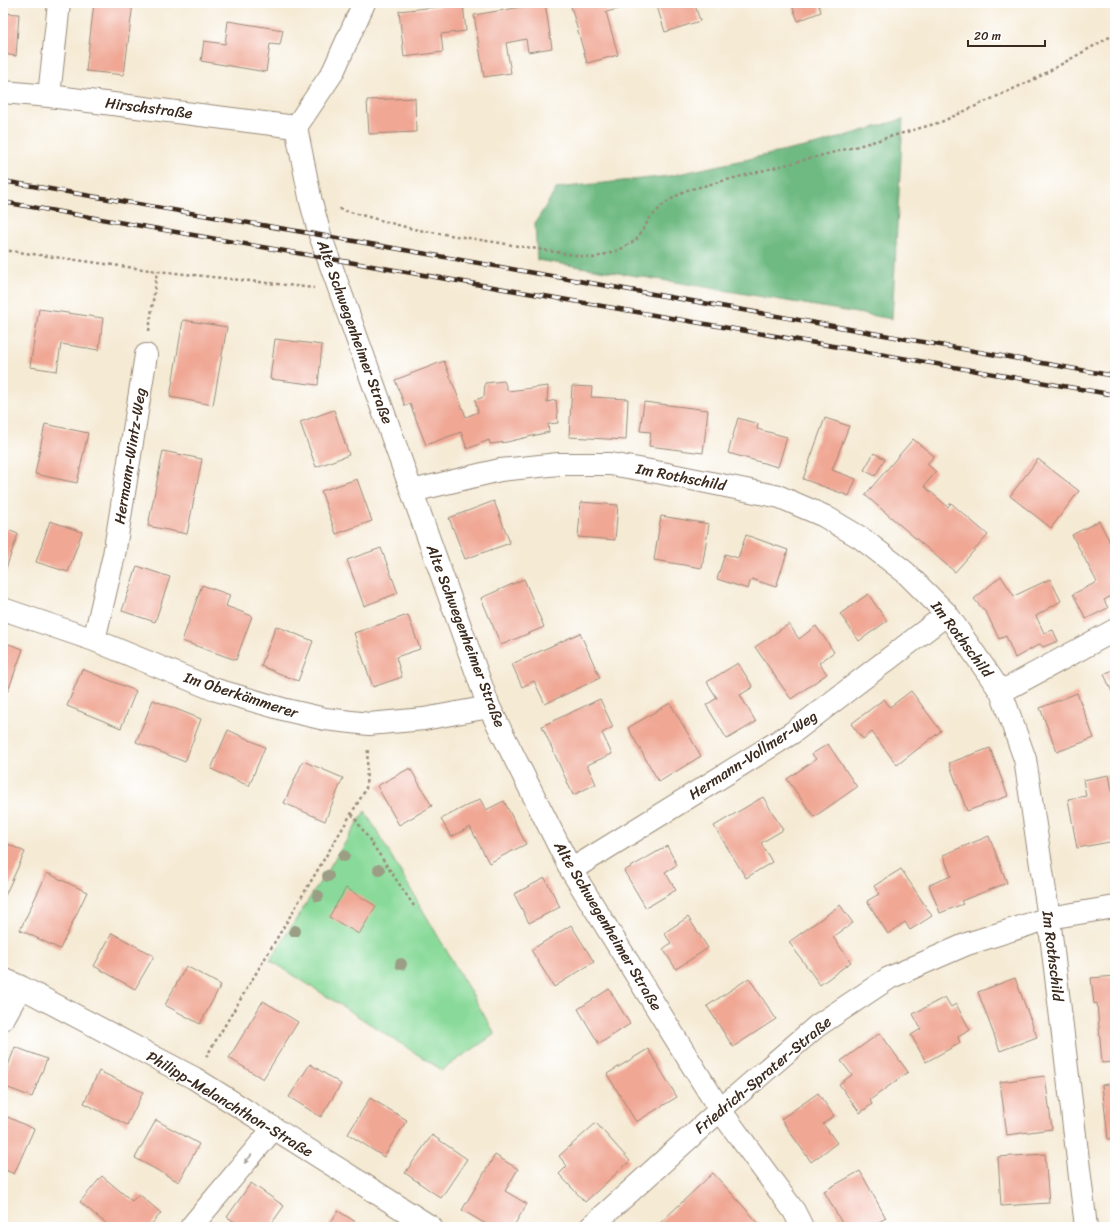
<svg xmlns="http://www.w3.org/2000/svg" width="1118" height="1230" viewBox="0 0 1118 1230" font-family="Sriracha,sans-serif">
<rect width="100%" height="100%" fill="#fff"/>
<filter id="ink" filterUnits="userSpaceOnUse"><feTurbulence type="fractalNoise" baseFrequency=".025" numOctaves="2"/><feDisplacementMap in="SourceGraphic" scale="8" xChannelSelector="R" yChannelSelector="G"/><feConvolveMatrix kernelMatrix="1 2 1 2 8 2 1 2 1" color-interpolation-filters="sRGB"/></filter>
<filter id="wash" filterUnits="userSpaceOnUse"><feTurbulence type="fractalNoise" baseFrequency=".012" numOctaves="4" result="noise"/><feDisplacementMap in="SourceGraphic" scale="16" xChannelSelector="R" yChannelSelector="G"/><feGaussianBlur stdDeviation="0.9" result="paint"/><feColorMatrix in="noise" values="0 0 0 0 0 0 0 0 0 0 0 0 0 0 0 0 0 1.4 0 .05"/><feComposite in="paint" operator="in"/></filter>
<g filter="url(#wash)">
<rect width="100%" height="100%" fill="#f5ead4"/>
<path fill="#89da9a" stroke="#62825c" d="M365 811 495 1034 442 1070 270 960 352 832Z"/>
<path fill="#6eba82" stroke="#547250" d="M903 119 892 319 699 286 537 260 535 223 557 188 669 176 818 144Z"/>
<g id="blocks">
<path fill="#f0a794" d="M94 3H133L124 75 86 71Z
M307 3H318L315 8Z
M545 3 552 48 528 52 526 39 506 43 511 73 484 77 474 15Z
M570 3H631V6L606 12 618 55 587 63Z
M656 3H702L695 5 700 21 665 32Z
M791 3H818L821 12 798 21Z
M463 4 466 31 441 34 443 52 404 57 399 11Z
M3 13 19 14 16 56 3 54Z
M228 21 283 30 280 45 270 44 266 72 201 61 204 41 225 44Z
M415 98 416 132 369 134 367 100Z
M39 309 103 318 99 350 61 344 57 371 30 367Z
M183 320 227 327 213 405 170 397Z
M275 339 322 345 318 385 270 379Z
M444 361 466 417 478 412 475 400 484 397 485 383 504 381 508 391 548 386 547 402 556 400 558 423 548 424 549 432 507 442 490 444 489 440 467 449 461 432 426 445 410 404 405 406 395 380Z
M572 386 592 387 591 397 628 399 626 440 569 437Z
M644 402 708 410 703 453 649 446 651 432 640 431Z
M334 410 349 455 316 467 300 422Z
M738 418 758 424 757 429 787 437 778 467 728 453Z
M825 418 849 426 832 470 856 479 849 496 803 479Z
M45 424 88 433 77 483 35 474Z
M913 439 934 456 927 464 936 472 924 486 948 507 951 503 988 535 955 572 865 495Z
M163 451 202 459 187 534 148 526Z
M874 453 885 459 875 476 864 470Z
M1038 459 1079 491 1051 528 1010 496Z
M357 479 372 521 336 534 321 491Z
M494 501 510 543 465 559 449 518Z
M581 502 618 505 615 540 578 537Z
M661 516 709 524 702 568 654 560Z
M50 521 82 532 68 572 36 562Z
M1099 521 1115 552V594L1104 600 1108 608 1086 619 1073 594 1097 582 1072 535Z
M3 528 18 534 3 577Z
M746 535 788 550 776 587 751 579 748 589 717 579 725 554 738 558Z
M381 548 398 593 364 606 347 560Z
M137 566 170 577 155 622 122 611Z
M1001 576 1014 596 1050 579 1061 601 1036 616 1044 633 1053 630 1058 641 1043 647 1040 644 1015 658 1006 636 999 639 987 614 974 599Z
M524 579 544 627 501 645 481 598Z
M202 585 230 595 226 606 252 616 236 660 182 641Z
M868 594 887 621 859 641 840 614Z
M408 615 420 649 396 657 402 677 373 687 354 633Z
M789 624 799 639 816 626 834 652 819 663 827 674 791 699 755 647Z
M276 626 313 641 298 681 261 666Z
M580 633 600 678 545 704 534 681 522 687 512 664Z
M3 642 23 649 8 691 3 690Z
M738 663 753 687 740 695 756 722 727 739 706 705 717 698 707 682Z
M82 669 136 691 121 728 67 706Z
M1115 669V699L1104 674Z
M911 691 941 731 897 765 872 732 863 739 851 724 884 699 890 707Z
M1077 693 1094 738 1057 752 1040 708Z
M600 699 613 727 602 733 612 754 587 765 596 784 573 795 542 726Z
M153 700 201 719 185 762 136 742Z
M670 703 701 756 659 782 628 728Z
M228 730 265 747 249 786 211 769Z
M828 744 857 787 814 817 787 779 816 759 812 754Z
M990 748 1008 796 967 811 949 763Z
M303 761 343 778 325 821 284 803Z
M410 768 432 806 399 825 377 786Z
M1109 775 1115 807V841L1077 848 1068 799 1086 796 1083 780Z
M763 797 783 830 761 843 772 862 746 878 714 826Z
M480 799 486 810 504 801 526 844 489 863 470 827 451 837 441 819Z
M989 836 1007 883 961 901 963 904 940 913 929 885 951 876 943 855Z
M3 842 25 852 3 900Z
M667 846 677 865 665 872 676 890 646 908 624 871Z
M901 869 932 916 910 930 905 922 888 934 867 901 879 894 874 886Z
M47 873 87 892 60 949 20 930Z
M545 878 560 907 529 923 514 894Z
M346 888 376 906 359 934 329 917Z
M840 905 853 923 833 937 851 962 820 985 789 942Z
M688 917 708 948 676 969 663 949 671 943 664 933Z
M571 925 594 962 554 987 531 950Z
M112 933 154 956 135 989 94 966Z
M186 966 221 985 200 1024 165 1005Z
M1115 976V1062L1102 1063 1097 1003 1094 1004 1091 978Z
M749 978 776 1019 733 1047 707 1006Z
M1015 978 1037 1037 1000 1051 978 992Z
M609 989 630 1024 599 1044 578 1009Z
M945 997 951 1007 956 1004 970 1030 958 1037 960 1043 926 1062 911 1035 921 1029 913 1014Z
M263 1001 298 1022 263 1079 229 1058Z
M880 1033 908 1072 870 1100 872 1104 860 1113 839 1084 852 1075 841 1061Z
M15 1047 47 1059 32 1097 3 1086V1079Z
M648 1049 677 1097 636 1122 607 1074Z
M310 1064 341 1084 321 1117 289 1097Z
M99 1071 143 1092 127 1125 84 1103Z
M1045 1076 1052 1129 1007 1135 1000 1082Z
M1115 1083V1139H1108L1102 1085Z
M818 1093 834 1116 823 1124 837 1143 811 1162 781 1119Z
M370 1098 407 1120 384 1157 348 1134Z
M3 1115 34 1129 14 1174 3 1169Z
M156 1120 199 1144 179 1182 135 1158Z
M596 1123 630 1161 585 1202 559 1174 567 1166 559 1156Z
M432 1135 467 1159 441 1198 405 1173Z
M1045 1154 1049 1203 1001 1206 998 1157Z
M495 1155 518 1169 505 1191 527 1204 513 1227H491L462 1210Z
M860 1171 886 1218 870 1227H844L824 1191Z
M713 1173 762 1227H656L680 1204Z
M102 1176 132 1201 139 1194 161 1213 149 1227H110L80 1202Z
M251 1183 284 1206 269 1227H243L227 1217Z
M338 1211 364 1227H328Z"/>
</g>
</g>
<g filter="url(#ink)">
<use href="#blocks" fill-opacity="0" stroke="#988a79" stroke-width="1"/>
<g fill="none" stroke-linecap="round" stroke-linejoin="round">
<g stroke="#988a79" stroke-width="24">
<path id="minor" d="M3 92 49 96 296 127
M49 96 59 3
M296 127 311 202 320 235 489 707 571 870 720 1110 794 1211 802 1227
M296 127 333 72 364 3
M412 491 500 470 559 464H610L662 473 780 497 824 516 861 538 905 572 947 614 1001 692 1025 759 1049 918 1086 1227
M3 609 94 640 213 689 286 710 325 719 369 724 424 719 489 707
M94 640 114 555 146 355
M1001 692 1115 630
M571 870 792 733 947 614
M3 979 21 987 194 1078 431 1227
M3 1019 21 987
M191 1227 273 1129
M591 1227 720 1110 817 1026 889 978 967 944 1049 918 1115 907"/>
</g>
<path stroke="#988a79" stroke-width="2.5" stroke-dasharray="3 3" stroke-linecap="butt" d="M339 209 413 229 593 258 619 250 636 240 650 218 664 204 684 191 858 146 941 122 1035 79 1115 34
M3 250 157 271 314 288
M149 331 157 271
M352 814 414 906
M206 1057 366 789 368 748"/>
<use href="#minor" stroke="#fff" stroke-width="22"/>
<g stroke="#3b2a1e" stroke-width="4.5">
<path id="rail" d="M3 181 320 235 1115 376
M3 202 1115 395"/>
</g>
<use href="#rail" stroke="#fff" stroke-width="3" stroke-dasharray="9" stroke-linecap="butt"/>
</g>
<g fill="#9b9e84">
<circle cx="344" cy="856" r="6"/>
<circle cx="379" cy="870" r="6"/>
<circle cx="328" cy="876" r="6"/>
<circle cx="318" cy="896" r="6"/>
<circle cx="295" cy="931" r="6"/>
<circle cx="401" cy="964" r="6"/>
</g>
<defs><path id="oneway-solid" d="M-6-.8H1V-3.2L6.5 0L1 3.2V.8H-6Z"/></defs>
<use fill="#a79f9a" href="#oneway-solid" transform="translate(248 1159) rotate(130)"/>
</g>
<g text-anchor="middle" stroke-width="3" stroke-linejoin="round" paint-order="stroke">
<g font-size="15" fill="#3b2a1e" stroke="#fff">
<text transform="translate(149 108) rotate(7)" y="5">Hirschstraße</text>
<text transform="translate(355 332) rotate(70)" y="5">Alte Schwegenheimer Straße</text>
<text transform="translate(130 456) rotate(-81)" y="5">Hermann-Wintz-Weg</text>
<text transform="translate(681 477) rotate(11)" y="5">Im Rothschild</text>
<text transform="translate(466 636) rotate(69)" y="5">Alte Schwegenheimer Straße</text>
<text transform="translate(962 639) rotate(53)" y="5">Im Rothschild</text>
<text transform="translate(241 695) rotate(18)" y="5">Im Oberkämmerer</text>
<text transform="translate(753 755) rotate(-33)" y="5">Hermann-Vollmer-Weg</text>
<text transform="translate(608 926) rotate(59)" y="5">Alte Schwegenheimer Straße</text>
<text transform="translate(1053 956) rotate(83)" y="5">Im Rothschild</text>
<text transform="translate(763 1075) rotate(-40)" y="5">Friedrich-Sprater-Straße</text>
<text transform="translate(230 1104) rotate(31)" y="5">Philipp-Melanchthon-Straße</text>
</g>
</g>
<rect width="1118" height="1230" fill="none" stroke="#fff" stroke-width="16"/>
<path d="M968 40v6h77v-6" fill="none" stroke="#3b2a1e" stroke-width="2"/>
<text x="974" y="40" font-size="12" fill="#3b2a1e" stroke="#ffffff" stroke-width="3" paint-order="stroke">20 m</text>
</svg>
